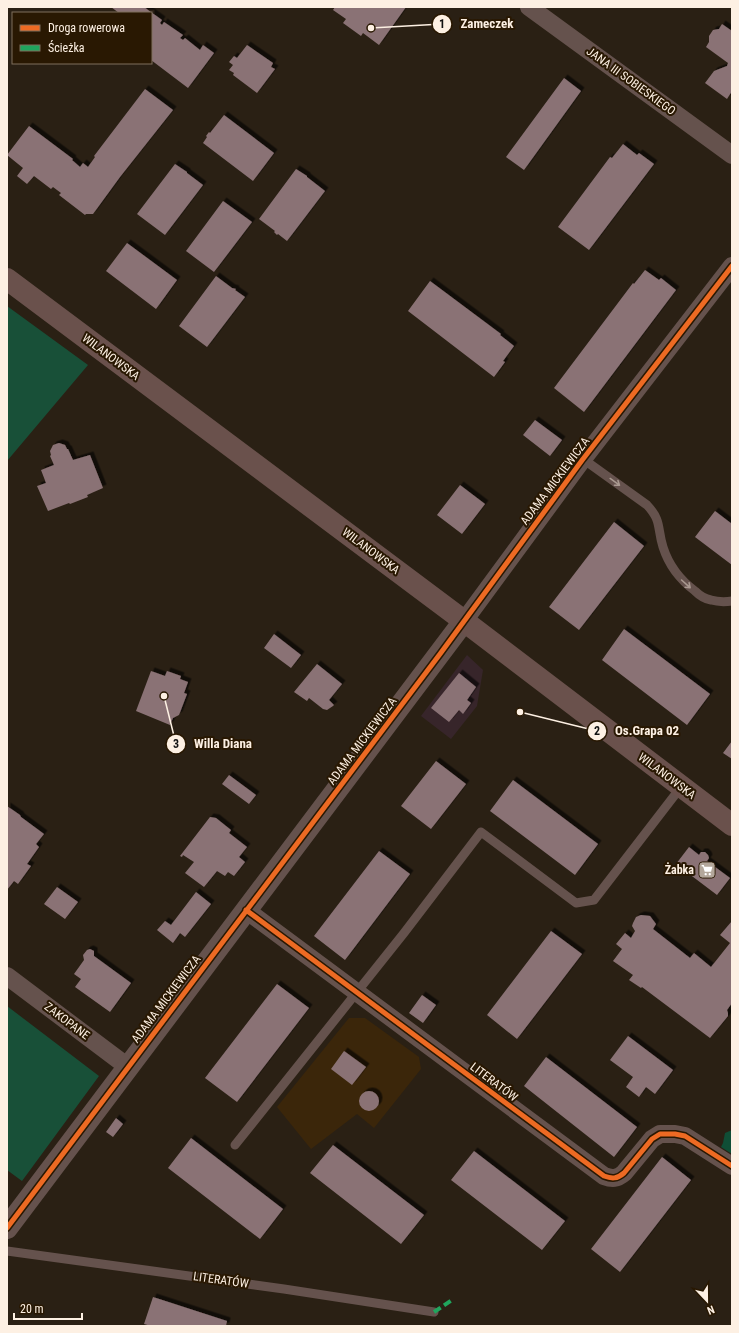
<svg xmlns="http://www.w3.org/2000/svg" width="739" height="1333" viewBox="0 0 739 1333" font-family="'Roboto Condensed',sans-serif">
<defs>
<filter id="shadow"><feDropShadow dx="3.5" dy="-3.5" stdDeviation="0" flood-color="#0009"/></filter>
</defs>
<rect width="100%" height="100%" fill="#2a2014"/>
<path fill="#37252a" d="M467 655 483 670 477 706 451 739 421 716Z"/>
<path fill="#3b260a" d="M349 1018H365L419 1057 421 1069 374 1128 357 1114 311 1149 277 1107Z"/>
<path fill="#104e36" d="M732 1130V1154L721 1147 723 1143 725 1133Z"/>
<path fill="#185038" d="M7 306 88 365 7 461Z
M7 1006 99 1076 22 1181 7 1170Z"/>
<path fill="#8a7275" filter="url(#shadow)" d="M111 7H144L162 20 160 23 162 25 164 22 183 35 180 38 183 40 185 38 200 50 203 45 214 53 188 88 151 60V13H119Z
M335 7H406L379 45 363 33 361 36 343 23 346 19 333 10Z
M722 24 732 31V91L727 99 705 83 714 71 727 66 728 63 706 47 709 42V36L713 30 719 29Z
M247 45 273 63 271 67 275 69 257 93 233 75 234 73 229 70 233 65 229 62 234 56 237 58Z
M564 78 581 91 524 170 506 157Z
M145 89 173 110 120 177 93 214H86L85 215 59 195 61 193 53 187 51 189 34 176 27 184 17 176 23 168 7 155 29 126 73 159 72 160 80 167 83 163 88 167 95 157 94 156Z
M224 115 274 153 253 181 203 143 207 137 206 136 209 132 210 133Z
M623 144 637 155 639 153 654 164 589 250 558 227 610 157 612 158Z
M175 164 187 172V173L203 185 165 235 137 214Z
M296 169 307 176V177L325 191 287 241 278 234 277 235 274 232 275 231 259 219Z
M223 201 252 222 214 272 186 251Z
M127 243 177 280 156 309 106 271Z
M645 270 659 280 661 278 676 290 584 412 554 388 633 283 634 284Z
M216 276 232 288 236 289 235 290 245 297 207 347 179 326Z
M430 281 501 334 500 335 514 346 503 361 505 362 494 377 408 311Z
M535 420 562 440 550 456 523 435Z
M59 443 65 445 67 449H68L73 460 90 455 103 488 87 495 88 497 70 504 69 503 48 511 37 486 46 483 41 470 54 465 50 456 51 455 50 451 53 445Z
M460 485 485 504 462 534 437 515Z
M715 511 732 524V565L695 537Z
M614 522 644 546 579 630 549 607Z
M624 629 710 694 687 725 602 660Z
M274 634 301 655 291 668 264 648Z
M317 664 342 684 329 700 334 705 333 706 327 710 323 709 309 698 307 701 294 692Z
M151 671 165 676 167 671 181 676 180 679 188 682 184 693 187 694 179 715 173 718 170 725 136 711Z
M459 673 476 687 467 700 471 703 463 714 459 710 449 722 431 708Z
M732 741V759L723 753Z
M436 761 466 784 431 829 401 806Z
M229 775 256 795 249 804 222 784Z
M513 780 598 844 575 875 490 811Z
M7 806 20 815 21 817 44 834 36 844 39 847 27 864 31 866 18 884 14 881 7 890Z
M210 817 216 818 231 830 229 833 247 847 239 857 245 862 234 876 228 872 225 876 217 871 204 887 185 873 194 862 183 855 182 857 180 856Z
M689 847 699 855 701 852H705L708 855 709 858 707 861 730 878 717 895 676 864Z
M379 851 410 874 345 960 314 936Z
M57 887 78 902 65 919 44 904Z
M196 892 211 904 185 937 180 933 173 943 157 930 165 921 171 925Z
M641 915 650 916 656 924 653 929 690 958 694 953 711 967 730 943 720 935 732 921V1003L727 1010 728 1013V1016L710 1038 642 987 641 988 629 980 633 975 613 961 622 949 616 944 625 933 631 938 635 931 632 926 633 923 636 917Z
M551 931 582 954 517 1039 487 1015Z
M90 949 94 951V956L131 983 110 1012 75 987 81 979 74 974 84 960 83 955 87 950Z
M277 984 309 1008 237 1102 205 1078Z
M422 995 436 1005 423 1023 409 1013Z
M628 1036 673 1070 655 1094 646 1087 639 1097 626 1087 633 1077 610 1060Z
M344 1051 366 1067 352 1085 331 1069Z
M546 1057 637 1127 614 1157 524 1086Z
M359 1101a10 10 0 1 1 20 0a10 10 0 1 1-20 0Z
M116 1118 123 1124 113 1137 106 1132Z
M191 1138 283 1209 260 1239 168 1168Z
M333 1145 424 1215 401 1244 310 1173Z
M474 1151 565 1221 542 1250 451 1180Z
M662 1157 691 1180 620 1272 591 1249Z
M153 1297 227 1321 226 1326H151L144 1324Z"/>
<g fill="none" stroke-linecap="round" stroke-linejoin="round">
<path stroke="#65524d" stroke-width="9" d="M583 459 647 505C662 521 657 528 663 547 669 566 679 579 695 591 699 595 705 599 711 600 718 602 725 602 732 601
M235 1145 404 933 481 832 576 903 594 900 681 787
M7 1251 284 1289 434 1312"/>
<path stroke="#65524d" stroke-width="18" d="M529 7 732 155
M464 621 583 459 732 266
M246 910 604 1176C612 1179 617 1179 624 1173L652 1139 660 1134H675L685 1136 732 1166
M7 976 128 1067"/>
<path stroke="#65524d" stroke-width="22" d="M7 1228 464 621"/>
<path stroke="#6a514c" stroke-width="22" d="M7 279 464 621 732 825"/>
<path stroke="#20a55d" stroke-width="4" stroke-dasharray="8 4" stroke-linecap="butt" d="M434 1312 452 1300"/>
<g stroke="#291802" stroke-width="8">
<path id="cycleway" d="M246 910 604 1176C612 1179 617 1179 624 1173L652 1139 660 1134H675L685 1136 732 1166
M7 1228 440 654 583 459 732 266"/>
</g>
<use href="#cycleway" stroke="#ed6a23" stroke-width="5"/>
</g>
<defs><path id="oneway-shaft" d="M-6 0H5M1.5-3L5.5 0L1.5 3" fill="none" stroke-width="1.6" stroke-linecap="round" stroke-linejoin="round"/></defs>
<g stroke="#a99990">
<use href="#oneway-shaft" transform="translate(615 482) rotate(36)"/>
<use href="#oneway-shaft" transform="translate(686 584) rotate(42)"/>
</g>
<defs>
<g id="supermarket-square" transform="scale(0.9)"><rect x="-9" y="-9" width="18" height="18" rx="4" fill="#b3a79b" stroke="#291802"/><path d="M-6-5.5h2.5l.6 2H6L4.5 2H-2.5L-4.4-4H-6ZM-1.5 3.2a1.3 1.3 0 1 0 .1 0ZM3 3.2a1.3 1.3 0 1 0 .1 0Z" fill="#fff"/></g>
</defs>
<g fill-rule="evenodd">
<use href="#supermarket-square" x="707" y="870"/>
</g>
<g text-anchor="middle" stroke-width="4" stroke-linejoin="round" paint-order="stroke">
<g font-size="12" fill="#fdf0e3" stroke="#291802">
<text transform="translate(631 81) rotate(36)" y="4">JANA III SOBIESKIEGO</text>
<text transform="translate(111 357) rotate(37)" y="4">WILANOWSKA</text>
<text transform="translate(555 481) rotate(-53)" y="4">ADAMA MICKIEWICZA</text>
<text transform="translate(371 551) rotate(37)" y="4">WILANOWSKA</text>
<text transform="translate(362 741) rotate(-53)" y="4">ADAMA MICKIEWICZA</text>
<text transform="translate(667 776) rotate(37)" y="4">WILANOWSKA</text>
<text transform="translate(166 999) rotate(-53)" y="4">ADAMA MICKIEWICZA</text>
<text transform="translate(67 1021) rotate(37)" y="4">ZAKOPANE</text>
<text transform="translate(494 1082) rotate(37)" y="4">LITERATÓW</text>
<text transform="translate(221 1280) rotate(8)" y="4">LITERATÓW</text>
</g>
<g font-size="12" font-weight="bold" fill="#fdf0e3" stroke="#291802" text-anchor="end">
<text x="694" y="874">Żabka</text>
</g>
</g>
<path fill="none" stroke="#fdf0e3" stroke-width="1.5" d="M371 28L442 24M520 712L597 731M164 696L176 744"/>
<g fill="#fdf0e3" stroke="#291802" stroke-width="1.5">
<circle cx="371" cy="28" r="4"/>
<circle cx="520" cy="712" r="4"/>
<circle cx="164" cy="696" r="4"/>
<circle cx="442" cy="24" r="10"/>
<circle cx="597" cy="731" r="10"/>
<circle cx="176" cy="744" r="10"/>
</g>
<g font-size="12" text-anchor="middle" font-weight="bold" fill="#111">
<text x="442" y="28">1</text>
<text x="597" y="735">2</text>
<text x="176" y="748">3</text>
</g>
<g font-size="13" text-anchor="middle" font-weight="bold" fill="#fdf0e3" stroke="#291802" stroke-width="4" stroke-linejoin="round" paint-order="stroke">
<text x="487" y="28">Zameczek</text>
<text x="647" y="735">Os.Grapa 02</text>
<text x="223" y="748">Willa Diana</text>
</g>
<rect width="739" height="1333" fill="none" stroke="#fdf0e3" stroke-width="16"/>
<rect x="12" y="12" width="140" height="52" fill="#291802" stroke="#7e6e5c"/>
<rect x="20" y="25" width="20" height="6" fill="#ed6a23" stroke="#7e6e5c"/>
<text x="48" y="32" font-size="12" fill="#fdf0e3">Droga rowerowa</text>
<rect x="20" y="45" width="20" height="6" fill="#20a55d" stroke="#7e6e5c"/>
<text x="48" y="52" font-size="12" fill="#fdf0e3">Ścieżka</text>
<g transform="translate(707 1301) rotate(158)" stroke="#291802" stroke-width="3" paint-order="stroke">
<path d="M0-3L7 15L0 10L-7 15Z" fill="#fdf0e3"/>
<text y="-6" font-size="11" font-weight="bold" text-anchor="middle" fill="#fdf0e3">N</text>
</g>
<path d="M14 1313v6h68v-6" fill="none" stroke="#fdf0e3" stroke-width="2"/>
<text x="20" y="1313" font-size="12" fill="#fdf0e3" stroke="#291802" stroke-width="3" paint-order="stroke">20 m</text>
</svg>
